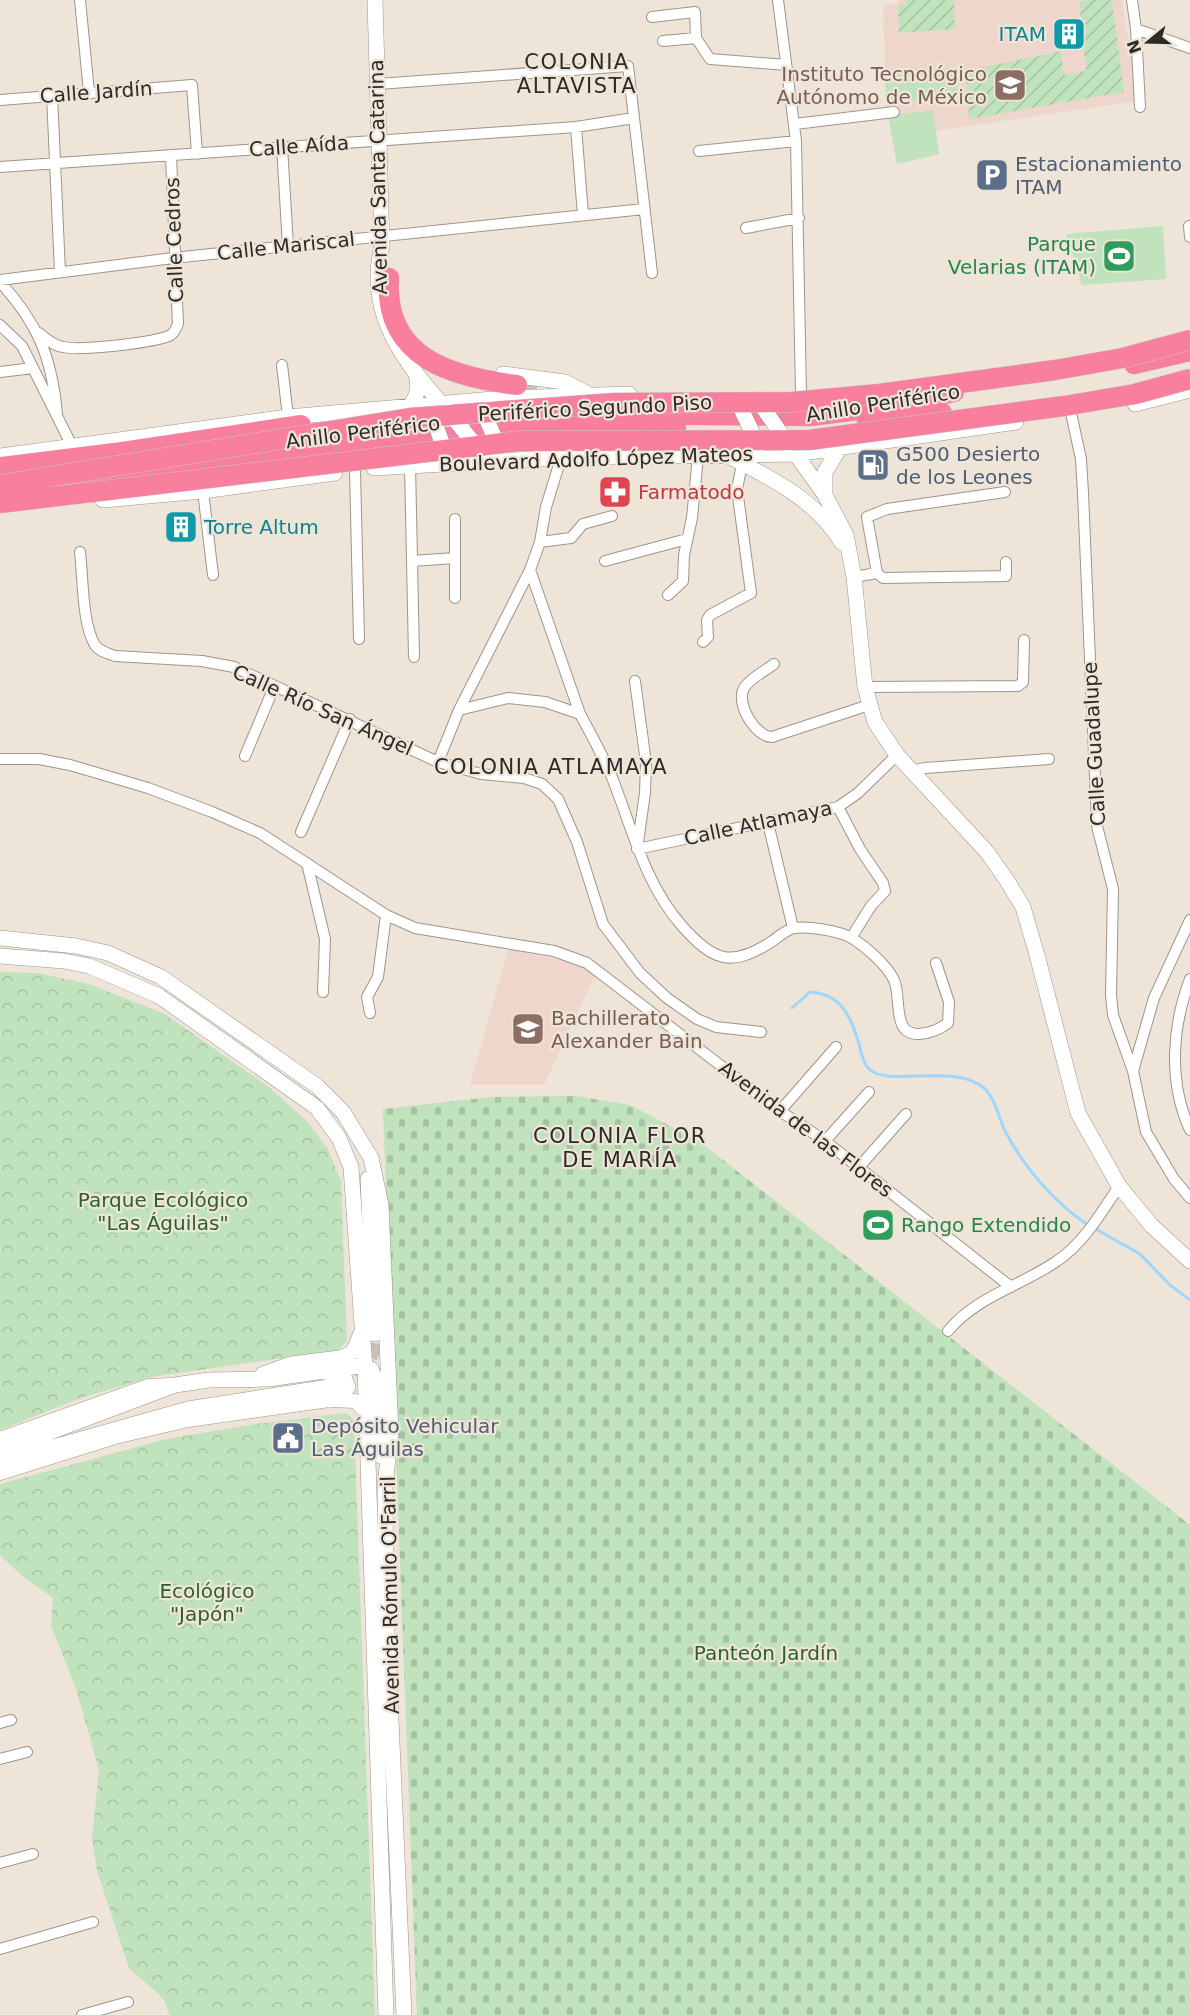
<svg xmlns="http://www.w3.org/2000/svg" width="1190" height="2015" viewBox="0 0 1190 2015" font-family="'DejaVu Sans',sans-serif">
<defs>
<pattern id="forest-crowns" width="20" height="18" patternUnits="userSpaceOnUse" patternTransform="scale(1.5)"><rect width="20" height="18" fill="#c0e2bd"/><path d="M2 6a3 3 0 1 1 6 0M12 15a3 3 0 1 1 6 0" fill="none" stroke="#a5c2a2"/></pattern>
<pattern id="cemetery-stones" width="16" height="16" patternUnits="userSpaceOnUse" patternTransform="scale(1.5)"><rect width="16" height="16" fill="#c0e2bd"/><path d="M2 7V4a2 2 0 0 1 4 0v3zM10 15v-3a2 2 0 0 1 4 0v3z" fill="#a5c2a2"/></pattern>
<pattern id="garden-furrows" width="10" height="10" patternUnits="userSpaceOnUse" patternTransform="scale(1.5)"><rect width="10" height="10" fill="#c0e2bd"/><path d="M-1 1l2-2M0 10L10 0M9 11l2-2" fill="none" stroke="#a5c2a2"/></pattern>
</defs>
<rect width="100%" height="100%" fill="#eee5d8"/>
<path fill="#efd6cd" d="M898 0H1122L1138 101 936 131 939 154 897 164 886 102 883 6 898 4Z
M508 949 575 963 596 973 544 1085H470Z"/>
<path fill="url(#forest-crowns)" d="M0 972 37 973 89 984 165 1014 269 1087 306 1120 328 1149 341 1181 347 1341 338 1350 151 1377 78 1399 0 1430Z
M346 1413 354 1420 375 2015H170L163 1998 129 1968 97 1871 92 1838 99 1770 76 1689 51 1625 53 1598 21 1575 0 1555V1484L167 1439 255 1424Z"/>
<path fill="url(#cemetery-stones)" d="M576 1096 630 1105 700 1142 1190 1525V2015H417L383 1109 491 1097Z"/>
<path fill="url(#garden-furrows)" d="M906 0H954L955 29 899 33 898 6 906 4Z
M1089 0H1112L1124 92 969 119 966 71 1061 51 1064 75 1086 71 1079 2Z"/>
<path fill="#c0e2bd" d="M957 68V99L886 102 885 70Z
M933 110 939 154 897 164 888 116Z
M1163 226 1166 279 1082 285 1066 234Z"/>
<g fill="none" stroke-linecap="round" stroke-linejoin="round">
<path stroke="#9dd7fe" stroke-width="3" d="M792 1008 810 992C841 994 851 1016 859 1044 861 1052 863 1063 869 1069 889 1088 954 1062 984 1088 996 1099 999 1120 1006 1133 1026 1169 1054 1202 1088 1225
M1094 1228 1140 1254 1170 1285 1190 1300"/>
<path stroke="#c8c0b4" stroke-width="15" stroke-dasharray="15 8" stroke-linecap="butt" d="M335 1386C358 1377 376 1359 375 1334"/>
<path stroke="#c8c0b4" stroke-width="20" stroke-dasharray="20 10" stroke-linecap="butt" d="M517 385 563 398
M301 425 348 420"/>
<g stroke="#9e958a" stroke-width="12">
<path id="minor" d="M80 0 89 92
M778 0 796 141 801 393
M1132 0 1136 29 1140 107
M652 17 695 12 696 38 710 59 786 65
M1136 29 1190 48
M663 41 696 38
M378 84 628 66 652 273
M52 95 60 272
M0 100 192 85 197 154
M795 124 894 112
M576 127 583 215
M282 146 288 246
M699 151 796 141
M0 167 576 127 634 118
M1189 226 1190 237
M746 228 799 218
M0 280 173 258 644 209
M0 282C38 323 52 358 57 414
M0 325 22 346 72 446
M39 333C46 339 54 346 63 347 82 351 147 343 166 337 173 335 175 331 178 324L171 156
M282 365 288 417
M0 372 33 368
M1071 413 1081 459 1083 493 1097 826 1113 889 1111 995 1113 1015 1133 1071
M410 464 414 657
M355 470 359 639
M203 491 213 575
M540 542 571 538 583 524 612 516
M80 552C83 576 82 624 95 645 100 652 107 653 115 656L202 661 234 667 438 762 481 774 524 778 542 784 558 799 577 842 603 924 640 973 667 998 697 1019 716 1027 761 1032
M412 561 455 558
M605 561 687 539
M530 570 580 714
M877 573 867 517 887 509 1005 492
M854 577 877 573 883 578 1006 576V562
M668 595 683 581 684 555 692 518 698 456
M455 598V519
M703 642 708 637 707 620 710 615 751 593 737 489 742 464
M774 664C765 671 749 679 744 688 735 704 756 737 772 737L869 705
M635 681 646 763 645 793 637 849 838 807 858 793 897 755
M865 687 1018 686 1023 682 1024 640
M459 710 508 698 545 702 580 714C591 734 602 754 611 775 632 827 644 883 682 926 713 961 731 968 771 942 777 938 787 929 794 928 809 926 839 931 852 938 866 947 886 964 894 980 902 997 891 1035 919 1034 930 1033 939 1030 948 1023L949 1002 936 963
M245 756 274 687
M0 759H39L70 765 148 788 212 812 260 833 386 915 415 928 554 951 587 963 780 1111 825 1141 1011 1287
M438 762 459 710 530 570 540 542 546 507 561 458
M911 771 925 768 1049 759
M838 807 860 849 883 883 885 891 871 906 851 938
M768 823 793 928
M301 832 350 719
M307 863 325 939 323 992
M1190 920 1154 998 1133 1071 1146 1132 1174 1179 1190 1198
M1190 979C1172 1027 1168 1082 1190 1130
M370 1013 367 997 378 977 386 915
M780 1111 836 1047
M825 1141 869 1092
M859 1167 906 1114
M948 1331C977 1296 1021 1286 1057 1261 1083 1244 1102 1212 1119 1186
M0 1723 11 1720
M0 1759 27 1752
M0 1863 33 1854
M0 1949 93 1922
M82 2015 128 2002"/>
</g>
<g stroke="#9e958a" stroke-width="15">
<path id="tertiary" d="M0 1439 148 1386 170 1385
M0 1473 115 1437 188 1420 329 1400 355 1401 367 1413"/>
</g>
<g stroke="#9e958a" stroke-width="16">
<path id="secondary" d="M375 0 382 246C365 314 404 362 447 410
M503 374 565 382 586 393
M1135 404 1190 390
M408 408C418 397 421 384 414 370
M792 449 825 495 846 535 854 577 865 687 875 722 897 755 987 852 1006 879 1023 907 1037 955 1078 1113 1119 1186 1152 1226 1190 1261
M0 456 288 417 505 398 629 394
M730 457C773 479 817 501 842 543
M374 468 549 458 795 454 1016 422
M825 495V472L839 449
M103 500 203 491 335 473
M0 938 76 946 108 953 161 977 317 1086 343 1112 371 1158 381 1205 391 1433 385 1485 386 1607 404 2015
M0 956 64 961 89 966 159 996 317 1108 339 1138 351 1167 365 1368 386 2015
M368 1179 375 1334
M328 1373 344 1377 348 1387 342 1395 329 1400
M263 1374 291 1364 340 1358 350 1354 355 1348 361 1333
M0 1451 175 1385 209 1380 268 1379 360 1366 371 1369 378 1385 381 1456
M0 1462 188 1409 335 1386"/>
</g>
<g stroke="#c9c8c7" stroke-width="21">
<path id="motorway" d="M389 278C383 358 452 377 517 385
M1134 364 1190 351
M572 414 810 416 881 407 954 392
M867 421 942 413
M0 467 122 452 301 425
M61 484 271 457 522 429 676 428"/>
</g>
<use href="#minor" stroke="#fff" stroke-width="10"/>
<use href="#tertiary" stroke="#fff" stroke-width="14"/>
<use href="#secondary" stroke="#fff" stroke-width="15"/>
<use href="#motorway" stroke="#f8809e" stroke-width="20"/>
<g stroke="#9e958a" stroke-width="16" stroke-linecap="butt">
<path id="secondary-bridge" d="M489 408 486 418 497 443
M741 409 759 446
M764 409 788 444
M447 410 477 447
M432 415 444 448"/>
</g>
<g stroke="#c9c8c7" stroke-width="21" stroke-linecap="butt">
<path id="motorway-bridge" d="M0 485 410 418 614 403 792 402 879 394 1055 370 1123 358 1190 340
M0 503 520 441 809 440 1064 406 1135 394 1190 379"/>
</g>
<use href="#secondary-bridge" stroke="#fff" stroke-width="15"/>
<use href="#motorway-bridge" stroke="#f8809e" stroke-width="20"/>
</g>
<defs>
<g id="building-square" transform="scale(1.725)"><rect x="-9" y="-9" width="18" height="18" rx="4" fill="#0f9aa8" stroke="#eee5d8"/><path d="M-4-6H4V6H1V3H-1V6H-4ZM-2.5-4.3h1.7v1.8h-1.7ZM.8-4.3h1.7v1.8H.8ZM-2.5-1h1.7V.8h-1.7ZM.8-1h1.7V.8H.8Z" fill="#fff"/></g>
<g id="university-square" transform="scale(1.725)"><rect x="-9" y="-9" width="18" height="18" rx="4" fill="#8d6e63" stroke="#eee5d8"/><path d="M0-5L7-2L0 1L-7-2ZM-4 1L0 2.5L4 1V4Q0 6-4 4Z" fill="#fff"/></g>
<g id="parking-square" transform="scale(1.725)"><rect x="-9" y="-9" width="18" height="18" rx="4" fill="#5c6f8a" stroke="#eee5d8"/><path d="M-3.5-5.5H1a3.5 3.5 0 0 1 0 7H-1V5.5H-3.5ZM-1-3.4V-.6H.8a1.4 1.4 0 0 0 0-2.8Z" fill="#fff"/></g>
<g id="stadium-square" transform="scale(1.725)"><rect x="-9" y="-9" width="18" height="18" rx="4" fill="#2e9e5b" stroke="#eee5d8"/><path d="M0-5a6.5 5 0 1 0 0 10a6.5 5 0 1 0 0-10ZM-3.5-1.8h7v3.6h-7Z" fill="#fff"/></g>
<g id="fuel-square" transform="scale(1.725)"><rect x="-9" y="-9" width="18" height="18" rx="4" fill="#5c6f8a" stroke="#eee5d8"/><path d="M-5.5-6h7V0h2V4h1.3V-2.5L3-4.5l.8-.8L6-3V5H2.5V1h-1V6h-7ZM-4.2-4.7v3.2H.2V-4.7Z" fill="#fff"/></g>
<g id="pharmacy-square" transform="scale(1.725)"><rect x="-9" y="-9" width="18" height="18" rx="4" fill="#e0444e" stroke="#eee5d8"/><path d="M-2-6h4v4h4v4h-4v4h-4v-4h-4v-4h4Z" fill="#fff"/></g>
<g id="school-square" transform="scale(1.725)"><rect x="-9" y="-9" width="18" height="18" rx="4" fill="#8d6e63" stroke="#eee5d8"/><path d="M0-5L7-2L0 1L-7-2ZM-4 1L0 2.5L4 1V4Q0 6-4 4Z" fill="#fff"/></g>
<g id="civic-square" transform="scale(1.725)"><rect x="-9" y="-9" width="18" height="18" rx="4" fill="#5c6f8a" stroke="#eee5d8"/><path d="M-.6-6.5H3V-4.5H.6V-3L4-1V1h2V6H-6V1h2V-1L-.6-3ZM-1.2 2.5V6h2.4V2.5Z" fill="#fff"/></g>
</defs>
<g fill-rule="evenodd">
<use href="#building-square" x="1069" y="34"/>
<use href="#university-square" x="1010" y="85"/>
<use href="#parking-square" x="992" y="175"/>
<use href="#stadium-square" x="1119" y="256"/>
<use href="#fuel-square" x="873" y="465"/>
<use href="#pharmacy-square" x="615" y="492"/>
<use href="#building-square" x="181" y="527"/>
<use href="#school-square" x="528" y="1029"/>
<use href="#stadium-square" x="878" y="1225"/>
<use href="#civic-square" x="288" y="1438"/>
</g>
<g text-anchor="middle" stroke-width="4.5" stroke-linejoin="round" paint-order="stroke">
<g font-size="20" fill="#0d838f" stroke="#eee5d8" text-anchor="end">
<text x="1046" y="41">ITAM</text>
<text x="204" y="534" text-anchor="start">Torre Altum</text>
</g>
<g font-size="20" fill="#785e54" stroke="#eee5d8" text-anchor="end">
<text x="987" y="81">Instituto Tecnológico<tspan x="987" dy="23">Autónomo de México</tspan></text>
<text x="551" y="1025" text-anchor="start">Bachillerato<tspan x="551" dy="23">Alexander Bain</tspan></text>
</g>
<g font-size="20" fill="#2e2a26" stroke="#eee5d8">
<text transform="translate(96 92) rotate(-4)" y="7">Calle Jardín</text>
<text transform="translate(299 146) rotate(-4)" y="7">Calle Aída</text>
<text transform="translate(378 177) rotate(-91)" y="7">Avenida Santa Catarina</text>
<text transform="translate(174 240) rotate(-92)" y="7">Calle Cedros</text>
<text transform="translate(286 246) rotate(-6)" y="7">Calle Mariscal</text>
<text transform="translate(883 403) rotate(-9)" y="7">Anillo Periférico</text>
<text transform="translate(595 408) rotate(-3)" y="7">Periférico Segundo Piso</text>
<text transform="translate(363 432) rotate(-7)" y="7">Anillo Periférico</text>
<text transform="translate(596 459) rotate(-2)" y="7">Boulevard Adolfo López Mateos</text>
<text transform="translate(323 710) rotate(24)" y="7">Calle Río San Ángel</text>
<text transform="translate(1094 744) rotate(-93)" y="7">Calle Guadalupe</text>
<text transform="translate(758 823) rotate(-12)" y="7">Calle Atlamaya</text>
<text transform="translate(806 1129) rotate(37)" y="7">Avenida de las Flores</text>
<text transform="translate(390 1595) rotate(-91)" y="7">Avenida Rómulo O'Farril</text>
</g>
<g font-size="20" fill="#4e5e75" stroke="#eee5d8" text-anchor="start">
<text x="1015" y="171">Estacionamiento<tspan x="1015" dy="23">ITAM</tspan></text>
<text x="896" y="461">G500 Desierto<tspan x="896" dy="23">de los Leones</tspan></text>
<text x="311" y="1433">Depósito Vehicular<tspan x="311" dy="23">Las Águilas</tspan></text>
</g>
<g font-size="20" fill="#27864d" stroke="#eee5d8" text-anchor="end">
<text x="1096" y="251">Parque<tspan x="1096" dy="23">Velarias (ITAM)</tspan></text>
<text x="901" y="1232" text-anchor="start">Rango Extendido</text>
</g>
<g font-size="20" fill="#be3a42" stroke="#eee5d8" text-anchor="start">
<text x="638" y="499">Farmatodo</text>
</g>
<g font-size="20" fill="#2a6327" stroke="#eee5d8">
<text x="163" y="1207">Parque Ecológico<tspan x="163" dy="23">"Las Águilas"</tspan></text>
<text x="207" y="1598">Ecológico<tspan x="207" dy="23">"Japón"</tspan></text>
<text x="766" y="1660">Panteón Jardín</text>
</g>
<g font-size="21" letter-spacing="1.5" fill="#2e2a26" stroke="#eee5d8">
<text x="577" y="69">COLONIA<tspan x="577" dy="24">ALTAVISTA</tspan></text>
<text x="551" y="774">COLONIA ATLAMAYA</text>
<text x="620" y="1143">COLONIA FLOR<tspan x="620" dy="24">DE MARÍA</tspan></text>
</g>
</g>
<g transform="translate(1148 42) rotate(251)" stroke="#eee5d8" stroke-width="4.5" paint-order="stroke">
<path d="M0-4.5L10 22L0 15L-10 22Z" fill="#2e2a26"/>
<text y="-9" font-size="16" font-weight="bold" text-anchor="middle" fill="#2e2a26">N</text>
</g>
</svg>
